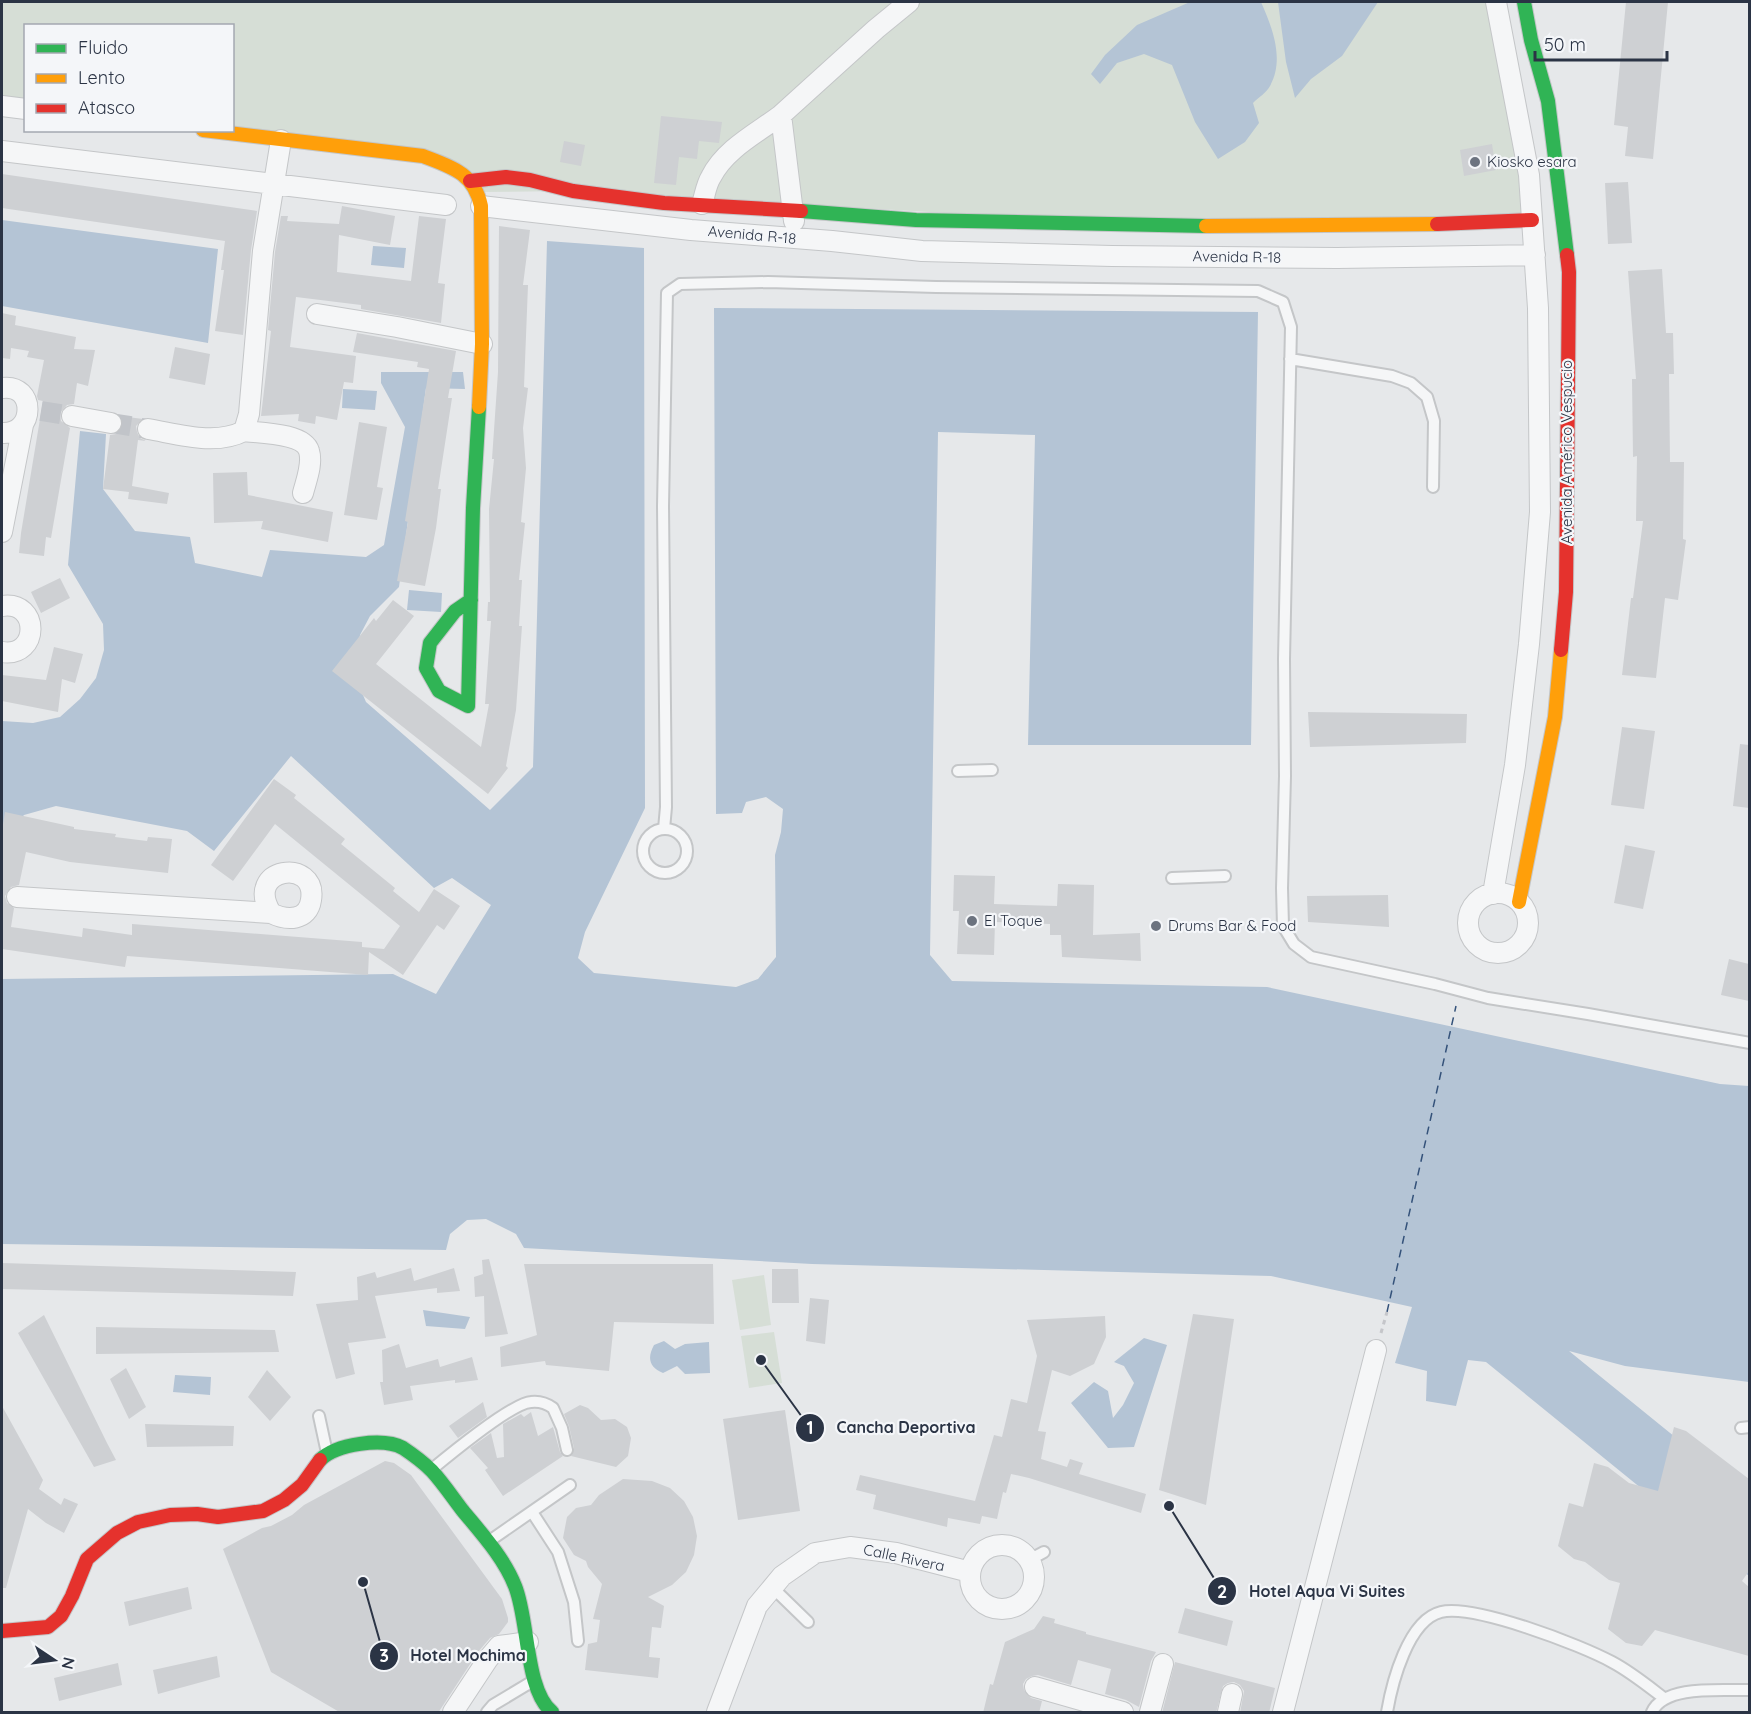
<svg xmlns="http://www.w3.org/2000/svg" width="1751" height="1714" viewBox="0 0 1751 1714" font-family="Quicksand,sans-serif">
<rect width="100%" height="100%" fill="#e6e8ea"/>
<path fill="#d6ded6" d="M2 2H1496L1532 220 1168 226 573 191 478 192 447 166 232 130V26H26L25 109 2 106Z
M764 1275 771 1325 740 1330 732 1280Z
M774 1332 782 1383 749 1388 741 1336Z"/>
<path fill="#b4c4d5" d="M1190 2H1261C1272 27 1285 59 1270 86 1267 92 1258 98 1253 103L1259 123 1245 142 1218 159 1195 122 1172 65 1144 54 1117 63 1100 84 1091 74 1105 55 1137 25Z
M1278 2H1378L1342 56 1311 79 1295 98 1286 62Z
M2 220 218 249 208 343 2 306Z
M547 241 644 248 645 808 585 932 578 958 594 973 736 987 758 979 776 957 775 855 781 832 783 809 766 797 746 802 742 813 716 814 714 308 1258 312 1251 745H1028L1035 435 938 432 930 955 952 981 1267 987 1720 1084 1749 1086V1382L1625 1366 1569 1351 1749 1497V1576L1486 1362 1468 1360 1456 1406 1426 1401 1427 1371 1395 1363 1412 1307 1271 1276 812 1264 524 1248 516 1234 486 1219 467 1220 450 1234 446 1250 2 1244V979L393 974 436 994 491 905 452 878 434 888 291 756 214 851 187 831 56 806 24 815 2 840V721L33 723 60 717 80 699 96 678 104 650 103 624 68 565 80 431 106 434 103 489 135 531 190 537 195 563 262 577 270 550 366 557 384 545 405 427 381 383V372H463L465 389 426 388 399 587 370 616 360 635 354 674 366 702 490 810 533 767Z
M373 246 406 248 404 268 371 265Z
M343 389 377 391 375 410 342 408Z
M409 590 442 593 441 612 407 610Z
M423 1310 470 1317 465 1329 426 1326Z
M1144 1338 1167 1345 1134 1447 1108 1448 1071 1403 1094 1382 1108 1391 1113 1418 1123 1405 1134 1383 1124 1366 1114 1362Z
M664 1341 675 1349 685 1344 709 1342 710 1373 685 1374 677 1366 663 1373C649 1367 647 1358 654 1345Z
M175 1375 211 1377 210 1395 173 1392Z"/>
<g fill="none" stroke-linecap="round" stroke-linejoin="round">
<path stroke="#34527a" stroke-width="1.5" stroke-dasharray="8 6" stroke-linecap="butt" d="M1387 1312 1456 1006"/>
</g>
<path fill="#ced0d3" d="M1626 2H1668L1653 159 1625 156 1628 127 1614 125Z
M661 116 722 122 719 143 699 141 697 159 679 157 676 185 654 183Z
M564 141 585 145 581 166 560 162Z
M1492 144 1496 170 1464 176 1460 150Z
M2 174 257 211 251 250 243 335 215 331 224 270H221L225 241 2 208Z
M1628 182 1632 243 1608 244 1605 183Z
M342 206 395 216 390 245 339 235 337 272 411 281 419 216 446 219 438 283 445 284 441 323 361 309V305L296 297 290 347 356 356 353 383 344 382 337 420 316 416 315 424 298 421 299 414 261 416 271 331 268 330 275 252 281 216H288L287 221 339 224Z
M499 226 530 230 523 285H528L524 387 528 388 523 428 526 468 521 522 525 523 519 580H522L519 626H522L516 710 506 766 508 768 488 794 332 671 374 618 376 621 393 600 414 616 376 664 481 747 489 704H485L491 621H487L488 602H490L489 509 494 459H492L498 372Z
M1662 269 1666 333H1673L1674 374H1669L1670 462H1684L1683 539 1686 540 1678 600 1665 598 1656 678 1622 675 1631 598H1633L1643 521H1636L1637 456 1633 457 1632 379H1636L1628 271Z
M2 313 16 316 15 325 76 337 74 349 95 350 88 386 77 383 74 404 67 405 60 413 61 421 70 428 51 538 46 537 44 556 19 553 21 533 43 401 38 400 37 396 44 360 27 357 29 351 11 348 10 359 2 358Z
M357 333 456 351 448 398H452L438 489H441L436 528 425 586 397 581 408 522 405 521 429 369 417 367 418 362 353 352Z
M175 347 210 354 205 385 169 378Z
M120 416 143 419 136 426 137 432 140 438 146 441 138 440 132 486 169 493 167 504 128 499 129 492 103 489 110 435 116 434 120 430 123 425Z
M359 422 387 427 377 487 383 488 377 520 344 515Z
M247 472 248 495 333 512 328 542 261 529 263 521 214 523 213 473Z
M60 578 70 598 41 613 31 592Z
M54 647 83 654 75 683 62 679 58 712 2 701V675L46 680Z
M1308 712 1467 714 1466 743 1310 747Z
M1622 727 1655 731 1644 809 1611 805Z
M1740 744 1749 745V808L1733 806Z
M274 779 296 795 294 798 345 839 341 844 395 888 393 891 419 912 434 889 460 906 444 930 437 925 403 975 369 952 368 975 127 956 125 967 2 949V830L5 812 74 827V829L116 834 115 837 147 841 148 837 172 839 168 873 70 862 26 852 19 885 11 887 5 896 7 903 14 908 11 927 82 937 83 928 132 935V924L362 942V947L384 949 400 926 275 824 233 881 211 865Z
M1625 845 1655 851 1643 909 1614 903Z
M954 875 995 876 994 904 1057 906 1058 884 1094 885 1093 935 1140 933 1141 961 1062 957 1061 935H1050V924L995 922 994 955 957 954 959 911H953Z
M1388 895 1389 927 1308 922 1307 896Z
M1729 959 1749 964V1001L1721 995Z
M489 1259 508 1334 485 1337 484 1296 475 1297 474 1277 483 1274 482 1260Z
M2 1263 296 1272 293 1296 2 1289Z
M524 1264H713L714 1324 614 1322 609 1371 546 1365 545 1361 501 1367 500 1347 537 1335Z
M411 1268 414 1281 454 1268 460 1291 437 1293V1288L375 1296 386 1338 348 1343 355 1374 336 1379 316 1304 358 1300 357 1277 375 1272 377 1278Z
M772 1269H798L799 1303H772Z
M810 1298 829 1300 825 1344 806 1341Z
M1193 1314 1234 1319 1206 1505 1159 1490Z
M44 1315 107 1443 116 1460 94 1467 18 1333Z
M1105 1316 1106 1337 1094 1364 1070 1376 1052 1370 1038 1431 1046 1432 1041 1459 1067 1467 1070 1459 1083 1463 1079 1474 1146 1494 1141 1513 1029 1478 1011 1474 1006 1493 1003 1492 997 1519 982 1516 980 1524 948 1518 947 1527 873 1509 876 1495 856 1490 860 1475 975 1501 994 1435 1002 1437 1011 1399 1027 1403 1037 1356 1027 1320Z
M96 1327 275 1330 279 1352 96 1354Z
M399 1344 406 1368 438 1359 440 1367 472 1357 478 1380 455 1383V1380L410 1386 413 1400 384 1405 380 1382H383L382 1350Z
M126 1368 146 1407 129 1419 110 1379Z
M267 1370 291 1397 270 1421 248 1397Z
M483 1402 487 1417 458 1438 449 1426Z
M580 1405 588 1408 601 1420 615 1419 627 1427 631 1438 628 1456 616 1467 571 1456 574 1448 569 1426 564 1414Z
M2 1406 43 1480 39 1489 61 1505 64 1498 78 1504 64 1533 46 1523 28 1509 6 1588H2Z
M785 1410 800 1511 738 1520 723 1419Z
M531 1412 538 1436 553 1427 560 1452 563 1456 503 1496 485 1470 488 1468 470 1448 491 1433 497 1458 504 1457 503 1424 521 1414 524 1417Z
M145 1424 234 1426 233 1446 147 1447Z
M1674 1427 1686 1431 1749 1479V1571L1742 1581 1749 1587V1656L1655 1630 1642 1646 1626 1643 1608 1629 1620 1583 1609 1580 1585 1562 1574 1559 1558 1546 1569 1503 1583 1507 1594 1463 1608 1467 1629 1483 1658 1491Z
M385 1461 394 1463 411 1475 502 1599 508 1618V1622L499 1634 490 1638 478 1652 438 1713H341L271 1672 223 1549 262 1528 271 1526 292 1515 304 1505Z
M623 1479 652 1481 670 1488 684 1501 693 1517 697 1536 694 1555 686 1572 672 1585 648 1597 664 1606 661 1628 652 1627 649 1657 660 1658 658 1678 585 1670 588 1644 597 1642 600 1620 593 1619 602 1584 588 1567 586 1561 574 1555 563 1538 567 1517 576 1508 591 1505 599 1495Z
M188 1587 192 1609 129 1626 124 1602Z
M1185 1608 1233 1621 1227 1646 1178 1633Z
M1043 1616 1055 1619 1054 1623 1086 1632V1634L1156 1652 1151 1661 1139 1707 1126 1700 1105 1694 1111 1669 1078 1660 1071 1685 1038 1675 1032 1676 1026 1679 1023 1684 1024 1690 1031 1698 1042 1701 1039 1713H983L990 1684 993 1685 1005 1642 1034 1629Z
M217 1656 220 1677 158 1694 153 1670Z
M1175 1662 1275 1688 1269 1713H1240L1244 1691 1240 1685 1234 1682 1228 1683 1223 1686 1216 1713H1162Z
M118 1663 122 1685 59 1701 54 1678Z"/>
<g fill="none" stroke-linecap="round" stroke-linejoin="round">
<path stroke="#c1c4c9" stroke-width="20" stroke-dasharray="20 10" stroke-linecap="butt" d="M41 411 72 416
M111 423 148 429"/>
<g stroke="#c4c6c8" stroke-width="14">
<path id="lane" d="M1290 359 1392 376 1411 383 1427 397 1434 421 1433 487
M958 771 992 770
M664 829 666 807 663 506 667 293 680 284 768 282 936 287 1258 291 1283 302 1291 327 1284 659 1285 776 1282 888 1283 926 1294 944 1311 957 1435 984 1488 998 1588 1014 1750 1043
M643 851a22 22 0 1 1 44 0a22 22 0 1 1-44 0Z
M1172 878 1225 876
M319 1416 327 1453
M1741 1428 1750 1427
M431 1470C448 1456 512 1403 531 1402 539 1401 546 1403 553 1408L562 1428 567 1450
M532 1512 558 1552 574 1602 578 1641
M488 1542 570 1485
M1029 1560 1044 1552
M772 1587 808 1622
M487 1712 493 1705 533 1681
M1387 1712C1392 1683 1408 1620 1441 1612 1474 1604 1581 1645 1612 1662 1631 1672 1648 1686 1665 1699
M1652 1712C1665 1684 1723 1691 1750 1690"/>
</g>
<g stroke="#c4c6c8" stroke-width="22">
<path id="street" d="M2 106 26 109
M2 151 446 205
M702 204C705 195 706 185 711 177 725 149 757 133 781 115
M481 206 691 230 832 241 922 251 1112 256 1337 258 1535 255
M794 221 781 115 876 29 909 2
M317 314 397 327 482 344
M2 388C36 383 36 435 2 433
M72 416 111 423
M148 429C178 434 215 446 244 431L249 414 263 251 281 140
M244 431C260 433 304 433 309 451 313 464 306 481 303 493
M2 532 23 425
M2 606C40 600 40 658 2 652
M1468 923a30 30 0 1 1 60 0a30 30 0 1 1-60 0Z
M1493 894 1515 765 1529 644 1540 512 1538 308 1529 175 1496 2
M17 897 271 913C287 921 308 921 311 900 318 857 243 867 271 913
M970 1577a32 32 0 1 1 64 0a32 32 0 1 1-64 0Z
M1035 1687 1123 1712
M453 1712 488 1659 499 1646 528 1642
M717 1712 757 1606 782 1576 815 1553 850 1547 896 1553 970 1572
M1150 1712 1163 1664
M1228 1712 1232 1694
M1283 1712 1376 1350"/>
</g>
<g stroke="#c4c6c8" stroke-width="16">
<path id="fast" d="M1524 2 1531 40 1548 101 1567 255
M801 211 916 220 1206 226
M471 600 455 611 430 643 426 668 439 691 468 706 473 508 479 407
M320 1460C336 1444 383 1437 403 1448 412 1454 424 1463 432 1471 443 1483 453 1498 463 1511 482 1534 504 1558 515 1586 529 1620 525 1690 552 1712"/>
</g>
<g stroke="#c4c6c8" stroke-width="16">
<path id="slow" d="M203 130 423 156C452 167 474 173 481 206L482 344 479 407
M1206 226 1437 224
M1519 902 1555 717 1561 650"/>
</g>
<g stroke="#c4c6c8" stroke-width="16">
<path id="jam" d="M470 181 506 177 530 180 573 191 664 203 801 211
M1437 224 1532 220
M1561 650 1566 592 1569 272 1567 255
M2 1631 48 1627 61 1616 72 1596 87 1559 117 1533 138 1522 170 1515 197 1514 218 1517 263 1511 284 1500 302 1485 320 1460"/>
</g>
<path stroke="#c5c6ca" stroke-width="3" stroke-dasharray="4.5 4.5" stroke-linecap="butt" d="M1381 1333 1387 1312"/>
<use href="#lane" stroke="#f5f6f7" stroke-width="10"/>
<use href="#street" stroke="#f5f6f7" stroke-width="20"/>
<use href="#fast" stroke="#30b455" stroke-width="14"/>
<use href="#slow" stroke="#ff9f0a" stroke-width="14"/>
<use href="#jam" stroke="#e5322d" stroke-width="14"/>
</g>
<g fill="#6c737f" stroke="#f4f6f9" stroke-width="2">
<circle cx="1475" cy="162" r="6"/>
<circle cx="972" cy="921" r="6"/>
<circle cx="1156" cy="926" r="6"/>
</g>
<g text-anchor="middle" stroke-width="4.5" stroke-linejoin="round" paint-order="stroke">
<g font-size="15" fill="#2b3445" stroke="#f4f6f9" text-anchor="start">
<text x="1487" y="167">Kiosko esara</text>
<text x="984" y="926">El Toque</text>
<text x="1168" y="931">Drums Bar &amp; Food</text>
</g>
<g font-size="15" fill="#2b3445" stroke="#f4f6f9">
<text transform="translate(752 235) rotate(5)" y="5">Avenida R-18</text>
<text transform="translate(1237 257) rotate(1)" y="5">Avenida R-18</text>
<text transform="translate(1567 452) rotate(-90)" y="5">Avenida Américo Vespucio</text>
<text transform="translate(904 1558) rotate(12)" y="5">Calle Rivera</text>
</g>
</g>
<path fill="none" stroke="#2b3445" stroke-width="2" d="M761 1360L810 1428M1169 1506L1222 1591M363 1582L384 1656"/>
<g fill="#2b3445" stroke="#f4f6f9" stroke-width="2">
<circle cx="761" cy="1360" r="6"/>
<circle cx="1169" cy="1506" r="6"/>
<circle cx="363" cy="1582" r="6"/>
<circle cx="810" cy="1428" r="15"/>
<circle cx="1222" cy="1591" r="15"/>
<circle cx="384" cy="1656" r="15"/>
</g>
<g font-size="18" text-anchor="middle" font-weight="bold" fill="#fff">
<text x="810" y="1434">1</text>
<text x="1222" y="1598">2</text>
<text x="384" y="1662">3</text>
</g>
<g font-size="16" text-anchor="middle" font-weight="bold" fill="#2b3445" stroke="#f4f6f9" stroke-width="4.5" stroke-linejoin="round" paint-order="stroke">
<text x="906" y="1433">Cancha Deportiva</text>
<text x="1327" y="1597">Hotel Aqua Vi Suites</text>
<text x="468" y="1661">Hotel Mochima</text>
</g>
<rect width="1751" height="1714" fill="none" stroke="#2b3445" stroke-width="6"/>
<rect x="24" y="24" width="210" height="108" fill="#f4f6f9" stroke="#a4a8b1" stroke-width="1.5"/>
<rect x="36" y="44" width="30" height="9" fill="#30b455" stroke="#a4a8b1" stroke-width="1.5"/>
<text x="78" y="54" font-size="18" fill="#2b3445">Fluido</text>
<rect x="36" y="74" width="30" height="9" fill="#ff9f0a" stroke="#a4a8b1" stroke-width="1.5"/>
<text x="78" y="84" font-size="18" fill="#2b3445">Lento</text>
<rect x="36" y="104" width="30" height="9" fill="#e5322d" stroke="#a4a8b1" stroke-width="1.5"/>
<text x="78" y="114" font-size="18" fill="#2b3445">Atasco</text>
<g transform="translate(54 1660) rotate(103)" stroke="#f4f6f9" stroke-width="4.5" paint-order="stroke">
<path d="M0-4.5L10 22L0 15L-10 22Z" fill="#2b3445"/>
<text y="-9" font-size="16" font-weight="bold" text-anchor="middle" fill="#2b3445">N</text>
</g>
<path d="M1535 51v9h132v-9" fill="none" stroke="#2b3445" stroke-width="3"/>
<text x="1544" y="51" font-size="18" fill="#2b3445" stroke="#f4f6f9" stroke-width="4.5" paint-order="stroke">50 m</text>
</svg>
